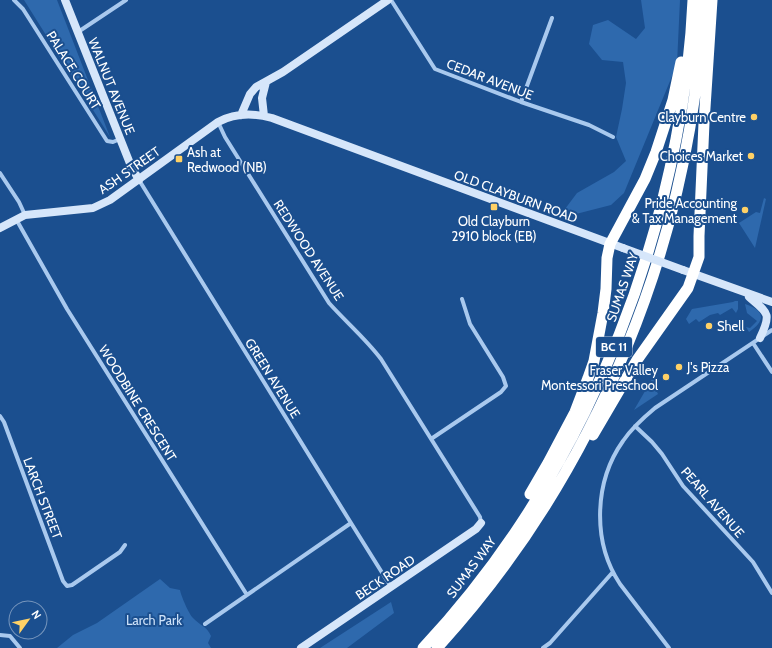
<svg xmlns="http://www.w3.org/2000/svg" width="772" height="648" viewBox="0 0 772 648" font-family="Cabin,sans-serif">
<rect width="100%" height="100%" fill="#1b4f8f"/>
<path fill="#2e69ad" d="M24 0H57L110 137Z
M641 0H680L677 64 624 193 611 205 576 214 565 209 577 193 614 172 626 161 616 137 622 109 626 83 623 62 602 60 589 44 593 25 608 20 636 39 645 28Z
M764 198 766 199 755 248 739 223 756 212 760 213Z
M735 301H738V309L736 313 732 308 720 315 718 313 710 315 699 322 696 319 689 324 686 319 692 309 733 302Z
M745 304C765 310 766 321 749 332L746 327 750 328 757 321 747 313Z
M655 374 658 378 651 391 656 390 658 394 634 410Z
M160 579 170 588 180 590C181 596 189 614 193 618 199 625 207 626 211 636L208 643 211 648H57L73 635 97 623Z
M391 602 394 613 347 648H320Z"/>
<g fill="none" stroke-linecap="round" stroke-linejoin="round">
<path stroke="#a9c9ee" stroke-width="4" d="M14 0 23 9 107 141 113 142 120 139
M391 0 435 69 521 102 589 125 613 137
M78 32 126 0
M521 102 552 18
M218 122 225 137 329 303C346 322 366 339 381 359L480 517 481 523
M0 173 19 202 25 215
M139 180 351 523 391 587
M16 219 67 309 247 595
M753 343 772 372
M0 416 4 422 63 581 67 586 72 585 120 552 125 545
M635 426 652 442 662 454 683 486 753 562 772 593
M431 439 501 392 506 386 503 377 470 324 462 299
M205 624 351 523
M0 635 10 636 20 648
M543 648 550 643 612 573
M669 648 620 584C592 542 594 482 623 441 631 429 643 418 655 408L772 330"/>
<path stroke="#d6e6fa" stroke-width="8" d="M65 0 131 166 139 180
M241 115 250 94 256 87 283 72 388 0
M264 116 262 98 266 82
M0 228 25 215 93 208 110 200 218 122C235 113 254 113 272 118L623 248
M683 270 772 302
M749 297C768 313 772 313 760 338
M301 648 476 529 481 523"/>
<path stroke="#fff" stroke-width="11" d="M593 435 637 360 688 288 699 257V236L704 123 712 0
M530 494 548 463 575 412 588 378 594 361 603 313 606 289 607 258 610 244 645 179 656 152 673 100 681 62
M423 648C554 508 640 327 676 139 685 93 691 47 693 0
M437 648C597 473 694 237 703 0"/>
<path stroke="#d6e6fa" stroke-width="8" d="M623 248 683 270"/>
</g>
<g fill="#ffd166" stroke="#1b4f8f" stroke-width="1.5">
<circle cx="754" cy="117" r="4"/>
<circle cx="751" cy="156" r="4"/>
<rect x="175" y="155" width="8" height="8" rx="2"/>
<rect x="490" y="203" width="8" height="8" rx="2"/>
<circle cx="745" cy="210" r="4"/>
<circle cx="709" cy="326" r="4"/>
<circle cx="679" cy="367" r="4"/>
<circle cx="666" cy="377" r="4"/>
</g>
<g text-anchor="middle" stroke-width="4" stroke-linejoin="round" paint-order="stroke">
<rect fill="#1b4f8f" stroke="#bbcadd" stroke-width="1" x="596" y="337" width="36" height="20" rx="3"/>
<g font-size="12" font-weight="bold" fill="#fff">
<text x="614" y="351">BC 11</text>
</g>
<g font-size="13" fill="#fff" stroke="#1b4f8f">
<text transform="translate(74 70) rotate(58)" y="5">PALACE COURT</text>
<text transform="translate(490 79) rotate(21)" y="5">CEDAR AVENUE</text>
<text transform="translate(112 86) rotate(68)" y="5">WALNUT AVENUE</text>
<text transform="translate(129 170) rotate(-35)" y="5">ASH STREET</text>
<text transform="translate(516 196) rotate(20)" y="5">OLD CLAYBURN ROAD</text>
<text transform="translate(309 250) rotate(57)" y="5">REDWOOD AVENUE</text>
<text transform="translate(622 287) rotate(-71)" y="5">SUMAS WAY</text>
<text transform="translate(273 378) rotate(58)" y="5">GREEN AVENUE</text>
<text transform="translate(138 403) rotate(58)" y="5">WOODBINE CRESCENT</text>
<text transform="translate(43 498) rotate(69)" y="5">LARCH STREET</text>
<text transform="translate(713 502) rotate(49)" y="5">PEARL AVENUE</text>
<text transform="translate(471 567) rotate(-53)" y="5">SUMAS WAY</text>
<text transform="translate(385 577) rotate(-34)" y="5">BECK ROAD</text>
</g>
<g font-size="13" fill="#fff" stroke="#1b4f8f" text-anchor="end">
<text x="746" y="122">Clayburn Centre</text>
<text x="187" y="157" text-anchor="start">Ash at<tspan x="187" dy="15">Redwood (NB)</tspan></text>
<text x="743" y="161">Choices Market</text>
<text x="737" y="208">Pride Accounting<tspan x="737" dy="15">&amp; Tax Management</tspan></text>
<text x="494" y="226" text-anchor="middle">Old Clayburn<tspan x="494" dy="15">2910 block (EB)</tspan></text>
<text x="717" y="331" text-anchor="start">Shell</text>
<text x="687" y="372" text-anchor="start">J's Pizza</text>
<text x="658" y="375">Fraser Valley<tspan x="658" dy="15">Montessori Preschool</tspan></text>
</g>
<g font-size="13" fill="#cfe3fa" stroke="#1b4f8f">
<text x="154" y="625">Larch Park</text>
</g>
</g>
<g transform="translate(28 620) rotate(57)"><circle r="19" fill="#1b4f8f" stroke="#7695bc"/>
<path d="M0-3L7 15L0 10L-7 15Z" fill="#ffd166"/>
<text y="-6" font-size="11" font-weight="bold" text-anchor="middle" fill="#ffffff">N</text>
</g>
</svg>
